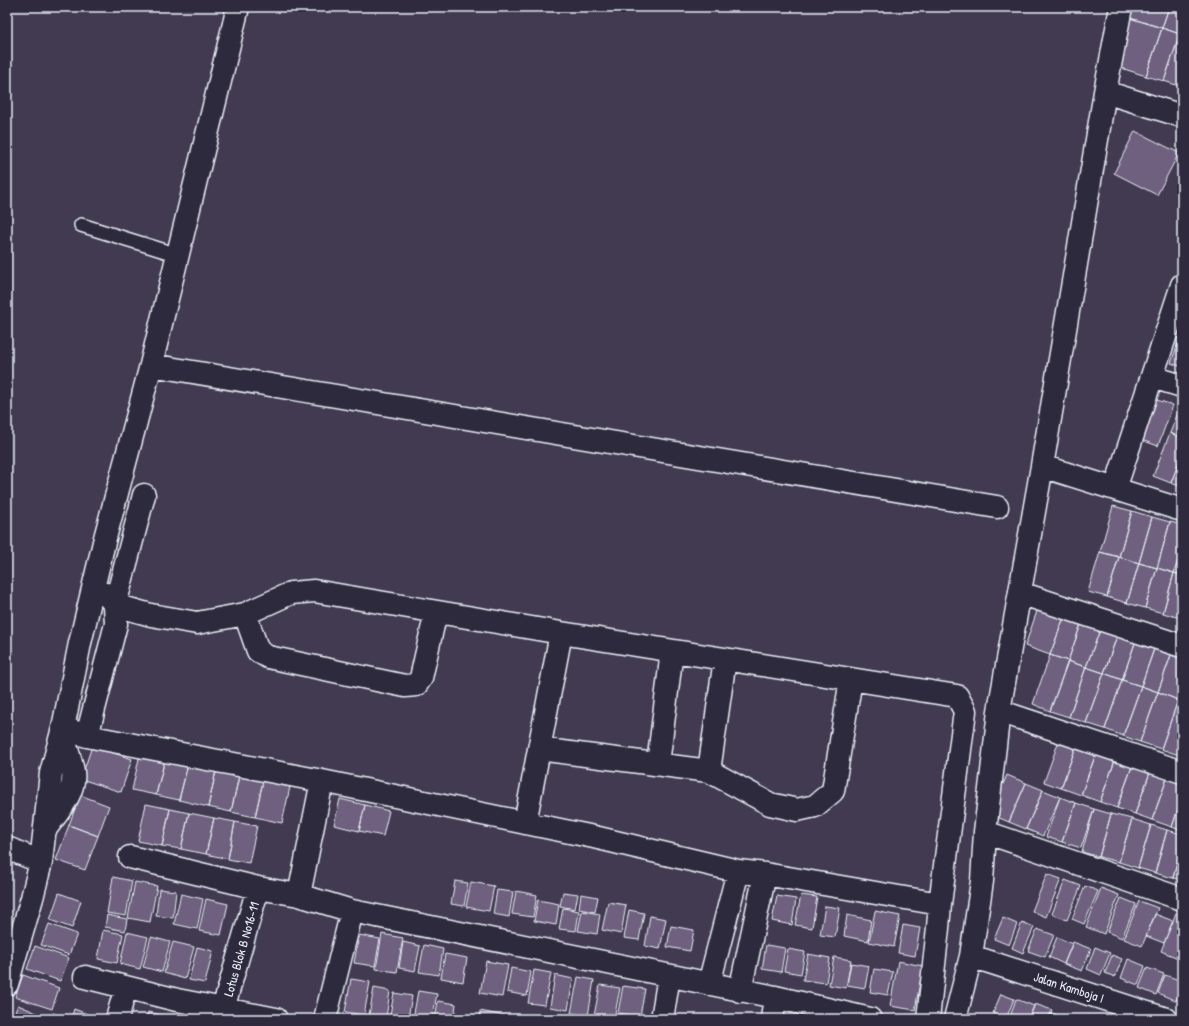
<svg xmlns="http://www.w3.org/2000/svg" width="1189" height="1026" viewBox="0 0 1189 1026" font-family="'Patrick Hand',sans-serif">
<rect width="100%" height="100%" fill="#423a50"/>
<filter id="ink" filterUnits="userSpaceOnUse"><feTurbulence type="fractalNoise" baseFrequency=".025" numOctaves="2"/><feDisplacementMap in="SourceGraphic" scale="8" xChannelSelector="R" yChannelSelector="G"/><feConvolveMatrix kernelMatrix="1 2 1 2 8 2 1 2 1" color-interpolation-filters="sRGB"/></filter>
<g filter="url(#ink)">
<path fill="#6e617e" stroke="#e8f1f8" d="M1134 7H1169L1162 28 1130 18Z
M1169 7H1182V27L1180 34 1162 28Z
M1130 18 1162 28 1146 76 1115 66Z
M1162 28 1180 34 1164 81 1146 76Z
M1180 34H1182V87L1164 81Z
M1135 131 1179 153 1157 195 1114 173Z
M1182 332V367L1171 363Z
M1147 397 1173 405 1158 446 1133 437Z
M1182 402V438L1170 433Z
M1170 433 1182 438V454L1171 483 1153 476Z
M1182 454V487L1171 483Z
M1113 506 1132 511 1119 557 1100 552Z
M1132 511 1152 517 1139 563 1119 557Z
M1152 517 1170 522 1157 568 1139 563Z
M1170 522 1182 525V547L1174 573 1157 568Z
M1182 547V575L1174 573Z
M1100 552 1119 557 1107 597 1088 592Z
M1119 557 1139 563 1127 603 1107 597Z
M1139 563 1157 568 1145 608 1127 603Z
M1157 568 1174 573 1163 613 1145 608Z
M1174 573 1182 575V611L1180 618 1163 613Z
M1038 608 1064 617 1050 655 1025 646Z
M1064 617 1081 624 1068 661 1050 655Z
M1081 624 1100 630 1086 667 1068 661Z
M1100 630 1117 636 1104 673 1086 667Z
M1117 636 1135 643 1122 680 1104 673Z
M1135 643 1154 649 1141 686 1122 680Z
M1154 649 1171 655 1158 692 1141 686Z
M1050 655 1068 661 1050 711 1033 704Z
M1171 655 1182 659V689L1178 700 1158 692Z
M1068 661 1086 667 1069 717 1050 711Z
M1086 667 1104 673 1086 723 1069 717Z
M1104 673 1122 680 1105 729 1086 723Z
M1122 680 1141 686 1123 736 1105 729Z
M1141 686 1158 692 1140 742 1123 736Z
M1158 692 1178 700 1161 749 1140 742Z
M1178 700 1182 701V747L1179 755 1161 749Z
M1061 735 1078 741 1061 788 1044 782Z
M1078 741 1098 748 1081 795 1061 788Z
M92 746 132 759 121 792 81 779Z
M1098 748 1117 755 1100 802 1081 795Z
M140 754 165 759 156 795 132 790Z
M1117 755 1134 761 1117 808 1100 802Z
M165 759 188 764 179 800 156 795Z
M1134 761 1152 767 1135 814 1117 808Z
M188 764 216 771 208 807 179 800Z
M1152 767 1169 773 1152 820 1135 814Z
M216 771 239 776 231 812 208 807Z
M1169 773 1182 778V797L1172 827 1152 820Z
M1007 775 1026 783 1009 822 990 814Z
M239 776 263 781 255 817 231 812Z
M263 781 290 787 282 823 255 817Z
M1026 783 1043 790 1026 829 1009 822Z
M1043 790 1060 797 1043 836 1026 829Z
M80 795 109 806 98 836 69 825Z
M1060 797 1076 803 1062 842 1046 837Z
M1182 797V831L1172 827Z
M340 799 365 805 359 831 334 825Z
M1076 803 1094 809 1081 848 1062 842Z
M146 804 170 809 162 846 138 841Z
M365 805 389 811 383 836 359 831Z
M170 809 189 813 181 849 162 846Z
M1094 809 1111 814 1099 857 1082 852Z
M189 813 214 818 206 854 181 849Z
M1111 814 1132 819 1119 862 1099 857Z
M214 818 235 822 228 859 206 854Z
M1132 819 1151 825 1138 868 1119 862Z
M235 822 257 826 249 863 228 859Z
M69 825 98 836 85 870 56 860Z
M1151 825 1167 830 1155 873 1138 868Z
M1167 830 1182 834V845L1173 878 1155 873Z
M1182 845V880L1173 878Z
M1047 874 1061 879 1046 917 1032 911Z
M113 877 132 881 126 916 107 913Z
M1065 880 1081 886 1067 920 1052 914Z
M455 881 468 883 464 906 451 904Z
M135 882 157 886 150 922 128 918Z
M471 882 494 886 489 911 466 907Z
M1085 886 1098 891 1084 924 1072 919Z
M1101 888 1119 895 1104 934 1086 927Z
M159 889 176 891 173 918 156 916Z
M497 890 513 892 509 917 493 914Z
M516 891 537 895 533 917 512 914Z
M563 892 578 894 575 909 560 906Z
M59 893 81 901 72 928 50 920Z
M181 894 203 899 197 929 174 924Z
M581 894 598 897 595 912 579 909Z
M801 895 817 897 812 928 795 925Z
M777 896 796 899 792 925 772 921Z
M1121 898 1136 904 1122 938 1107 932Z
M206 899 228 904 221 935 199 931Z
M538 900 559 904 556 925 534 921Z
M1139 901 1158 908 1142 946 1124 939Z
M608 902 626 905 621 934 602 930Z
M825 906 840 908 835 937 820 935Z
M563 908 579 911 576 931 559 929Z
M629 910 644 913 639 940 624 938Z
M582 911 600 914 597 934 578 931Z
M875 911 900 916 894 947 869 942Z
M1176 913 1182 915V947L1178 958 1161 951Z
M1155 914 1173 921 1164 943 1146 936Z
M107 915 127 919 125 931 105 927Z
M847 915 871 920 868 941 844 936Z
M650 916 666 919 660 949 645 946Z
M1003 918 1017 924 1009 945 994 939Z
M1022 922 1034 927 1023 953 1012 948Z
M49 924 77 934 69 955 41 945Z
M903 925 920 928 915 956 898 953Z
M671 926 694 930 690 951 667 947Z
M1037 929 1054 935 1045 957 1028 951Z
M103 930 123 934 117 963 98 959Z
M127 932 148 937 140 969 120 964Z
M382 934 403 938 397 972 376 969Z
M359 935 380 939 375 966 354 963Z
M151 937 170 942 162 972 143 967Z
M1057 937 1072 944 1064 964 1049 957Z
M173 942 194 947 185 979 164 973Z
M403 942 420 946 415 971 399 968Z
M1073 942 1091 949 1082 971 1064 964Z
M424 945 443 949 439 975 419 972Z
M766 945 785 948 781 972 762 969Z
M35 946 69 958 60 981 27 969Z
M197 947 213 951 205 983 189 980Z
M1095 947 1110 953 1101 975 1087 969Z
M788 949 805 952 801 974 784 971Z
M445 954 467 958 463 982 441 978Z
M808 954 830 958 826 983 803 980Z
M1112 955 1122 959 1115 977 1105 973Z
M834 957 851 960 846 988 829 985Z
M1128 959 1145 966 1138 985 1121 978Z
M486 961 508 965 502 997 480 993Z
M898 961 923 966 915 1010 890 1006Z
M851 963 869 966 865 988 847 985Z
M511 968 531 972 527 996 507 992Z
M1147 968 1164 974 1156 995 1139 988Z
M874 969 893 972 888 995 870 992Z
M534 970 551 973 545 1005 528 1003Z
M23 975 59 988 52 1009 15 997Z
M555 975 573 979 568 1010 550 1007Z
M1165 975 1182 981V986L1176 1001 1158 993Z
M578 977 594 980 588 1016 571 1013Z
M351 979 370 982 364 1015 345 1012Z
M600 985 620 988 614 1019 594 1016Z
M623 986 645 989 640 1016 618 1013Z
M374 988 390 991 386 1018 369 1015Z
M418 991 437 994 432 1019H413Z
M394 993 412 996 408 1018 390 1015Z
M1001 994 1014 999 1006 1019 993 1013Z
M1016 999 1034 1006 1028 1019H1022L1011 1014Z
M438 1001 456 1004 454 1019H435Z
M1035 1004 1052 1010 1048 1019H1029Z
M18 1005 46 1017 45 1019H12Z
M74 1009 95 1017 94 1019H71Z
M480 1011 500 1015 499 1019H479Z
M148 1012 167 1016 166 1019H146Z
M53 1013 66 1019H50Z
M1052 1013 1069 1019H1050Z
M502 1015 524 1019H501Z"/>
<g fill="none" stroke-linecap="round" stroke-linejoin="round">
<g stroke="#e8f1f8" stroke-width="16">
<path id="service" d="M81 225 178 255"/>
</g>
<g stroke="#e8f1f8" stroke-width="25">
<path id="minor" d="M1105 92 1182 116
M151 365 997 507
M1152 377 1182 386
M1042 466 1182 510
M1115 489 1182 285
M144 495 115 605 151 615 197 623 245 614 291 593 314 591 561 633 957 696 965 711 940 904
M1020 593 1182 646
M245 614 258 651 268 657 405 686 416 685 421 678 436 612
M999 711 1182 772
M63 728 87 736 322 781 594 837 738 871 765 874 940 904 938 928 928 1019
M87 736 116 624 115 605 106 594
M539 749 709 771 770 804 797 810 815 806 833 791 851 679
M658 764 672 651
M709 771 725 659
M525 823 561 633
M47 827C58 812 76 792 73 772 71 759 65 745 62 732
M985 832 1182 899
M7 848 41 862
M130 857 258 888 299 895 352 911 775 997 870 1019
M299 895 322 781
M971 956 1166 1019
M85 977 177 1000 276 1019
M7 984 32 898 41 862 51 773 63 728 80 643 105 538 151 365 238 7
M709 984 738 871
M740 991 765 874
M223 1009 258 888
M117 1019 126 987
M325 1019 352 911
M662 1019 669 976
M772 1019 775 997
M955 1019 971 956 982 881 985 832 999 711 1042 466 1105 92 1121 7"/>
</g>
<use href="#service" stroke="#2f2a3d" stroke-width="13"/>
<use href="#minor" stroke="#2f2a3d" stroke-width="22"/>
</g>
</g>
<g text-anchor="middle" stroke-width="4" stroke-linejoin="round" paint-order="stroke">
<g font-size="13" fill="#e8f1f8" stroke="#2f2a3d">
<text transform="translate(241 949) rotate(-74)" y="5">Lotus Blok B No16-11</text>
<text transform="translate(1069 987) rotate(18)" y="5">Jalan Kamboja I</text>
</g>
</g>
<rect width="1189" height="1026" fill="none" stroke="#2f2a3d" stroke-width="24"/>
<rect x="12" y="12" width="1165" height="1002" fill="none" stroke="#e8f1f8" stroke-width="1.5" filter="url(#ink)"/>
</svg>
